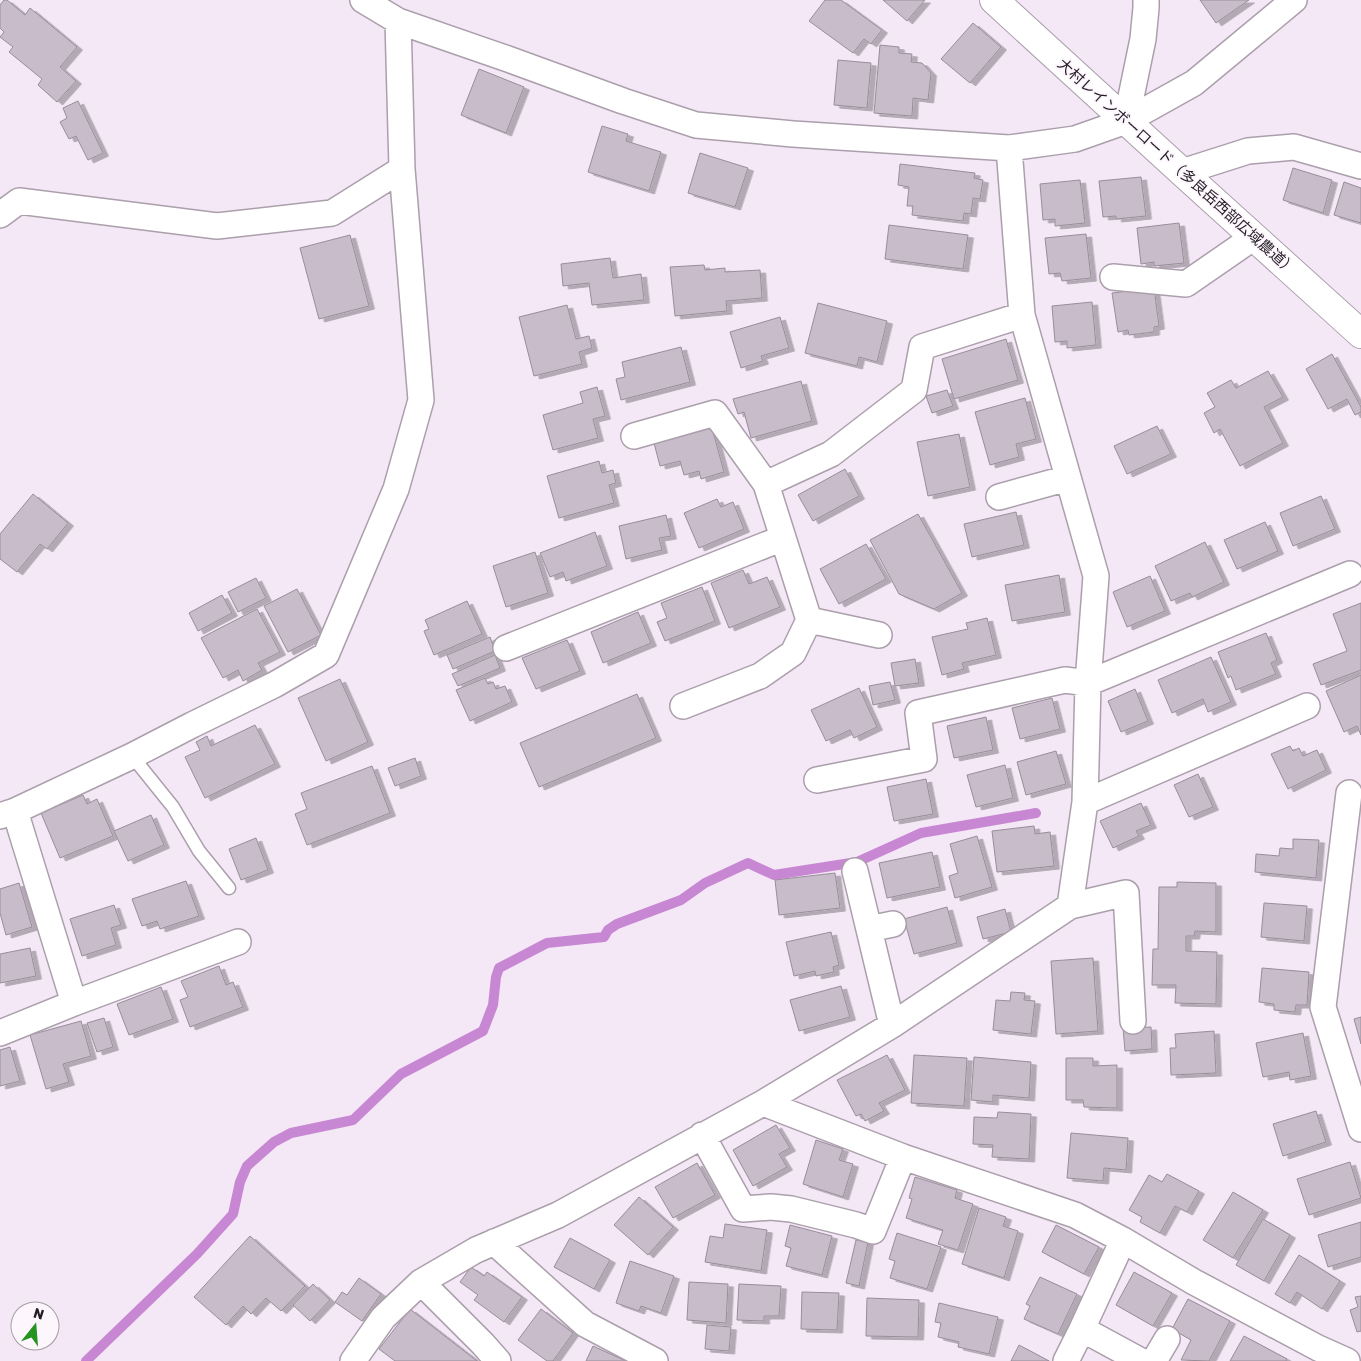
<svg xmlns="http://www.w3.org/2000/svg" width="1361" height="1361" viewBox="0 0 1361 1361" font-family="Rubik,'Noto Sans JP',sans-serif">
<defs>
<filter id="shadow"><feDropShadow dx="5.5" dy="3" stdDeviation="0" flood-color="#0004"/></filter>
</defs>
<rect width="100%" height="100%" fill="#f4e7f6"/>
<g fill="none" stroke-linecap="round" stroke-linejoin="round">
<path stroke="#c887d2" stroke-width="10" d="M86 1361 197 1254 233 1214 240 1182 247 1166 274 1142 291 1133 353 1120 401 1074 483 1031 493 1005 496 977 499 968 547 943 604 937 608 930 617 924 681 900 705 883 748 863 774 875 857 862 921 833 1036 813"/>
</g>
<path fill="#c8bcca" stroke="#988d9a" filter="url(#shadow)" d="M4 0H7L25 15 30 8 77 47 60 67 76 81 57 102 38 85 42 79 9 52 13 47 0 37 4 32 0 28V5Z
M825 0H841L882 30 871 44 864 39 853 53 809 21Z
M883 0H925L907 21Z
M1200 0H1249L1216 23Z
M973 23 1001 47 970 83 941 59Z
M880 45 899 47V53L912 54 911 62 922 63 931 73 928 100 913 98 912 116 874 113Z
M838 60 871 63 867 108 834 105Z
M479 69 524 87 506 133 461 115Z
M78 101 103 153 88 160 76 136 69 139 60 122 67 118 63 108Z
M602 126 628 134 626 141 661 152 649 191 588 172Z
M700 153 748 168 735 207 688 193Z
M900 164 975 173 974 178 983 180 980 199 973 198 971 214 964 213 963 221 912 215 913 206H907L909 187 898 185Z
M1293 168 1332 180 1323 213 1283 200Z
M1141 177 1146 216 1116 219V216L1103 217 1099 181Z
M1080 180 1085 223 1055 226V219L1043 220 1040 184Z
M1344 182 1361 188V223L1334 215Z
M1179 223 1184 263 1154 266V262L1141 264 1137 228Z
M889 225 968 235 963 269 885 259Z
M1086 234 1091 278 1062 281 1060 273 1049 274 1045 238Z
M350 235 369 306 319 319 300 248Z
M610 258 613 278 641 274 644 300 592 305 589 283 563 286 561 264Z
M704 265 705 270 725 268V272L760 270 762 298 726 301 727 311 675 316 670 267Z
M1154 288 1159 326 1154 327V332L1129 335 1128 330 1118 332 1112 293Z
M1092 302 1096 345 1067 348V341L1055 342 1052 306Z
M818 303 887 321 877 362 859 357 857 366 805 353Z
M567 305 576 339 589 336 592 348 579 352 582 364 534 376 519 317Z
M780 317 789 348 761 356 763 361 741 368 730 332Z
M1006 339 1018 380 954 399 942 359Z
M681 347 690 382 621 400 616 379 625 377 622 362Z
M1332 354 1361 407V412L1355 415 1347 399 1328 409 1306 369Z
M1268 371 1283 397 1264 407 1283 443 1240 466 1220 429 1214 433 1204 413 1215 407 1207 393 1231 380 1236 388Z
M801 381 812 421 751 438 744 412 738 414 733 399Z
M597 387 605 416 593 419 598 438 553 450 543 415 583 403 580 392Z
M947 390 953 406 932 413 926 396Z
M1025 398 1036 439 1016 444 1019 457 990 465 975 412Z
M1157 426 1171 454 1127 474 1114 446Z
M712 428 724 472 701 479 699 471 684 475 680 461 660 466 654 443Z
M959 434 970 487 928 496 917 442Z
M599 461 602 473 613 470 616 483 609 485 614 503 559 518 547 476Z
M845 469 859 496 813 521 798 495Z
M33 494 68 523 47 549 40 544 17 572 0 559V534Z
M1321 496 1335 529 1293 546 1280 513Z
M717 499 721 507 733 502 744 529 699 548 684 513Z
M1016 512 1024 545 972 557 964 524Z
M918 514 962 593 934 609 899 594 870 540Z
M666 515 671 536 659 538 662 550 626 559 619 526Z
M1265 522 1278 551 1237 569 1224 540Z
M595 532 607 566 566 581 563 572 550 577 540 553Z
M1205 542 1224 582 1192 597 1190 593 1171 601 1155 566Z
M866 544 886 579 839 604 820 569Z
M535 552 548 593 506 607 493 566Z
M743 570 749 584 767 577 780 607 729 628 711 583Z
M1059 575 1065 612 1012 621 1005 585Z
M1150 576 1165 611 1127 627 1113 592Z
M256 578 266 598 238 612 228 592Z
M702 587 715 621 665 641 657 622 667 618 661 603Z
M297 589 321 635 288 652 264 606Z
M222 595 232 613 198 631 189 613Z
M467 601 482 634 434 655 424 631 429 629 425 620Z
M1361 603V670L1321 685 1313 664 1347 651 1333 614Z
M257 609 280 652 258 663 262 670 243 681 238 670 223 678 201 638Z
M638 612 651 643 603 663 591 632Z
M987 618 996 655 962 663 964 669 942 675 932 637 968 629 966 623Z
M1266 633 1277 660 1271 663 1276 674 1236 690 1231 676 1228 678 1218 652Z
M490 637 495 651 453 669 447 655Z
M567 640 580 671 536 689 522 658Z
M495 655 500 668 458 686 452 674Z
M1211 657 1231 702 1208 712 1203 699 1172 713 1158 680Z
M915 659 919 683 895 686 891 663Z
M1361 675V735L1357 726 1344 732 1326 691Z
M485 678 488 684 493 682 496 689 505 686 512 702 470 721 456 690Z
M340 679 368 742 326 761 298 698Z
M890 682 895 700 873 705 869 686Z
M859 688 877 727 854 738 850 730 826 741 811 710Z
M1135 689 1148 721 1121 732 1108 701Z
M637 694 656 738 539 787 520 743Z
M1052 698 1060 729 1020 739 1012 708Z
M986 717 993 750 954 758 947 726Z
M255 725 275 764 205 798 185 757 200 750 196 742 207 736 211 746Z
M1290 746 1293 751 1299 748 1303 756 1317 750 1326 770 1288 789 1271 754Z
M1056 751 1066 784 1026 795 1017 762Z
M415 758 421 776 395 786 388 768Z
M1005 765 1013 798 976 807 967 775Z
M372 766 390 813 307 845 295 814 307 809 301 793Z
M1198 774 1213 807 1189 817 1174 785Z
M926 779 933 814 894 821 887 787Z
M83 795 87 804 97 799 113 836 60 858 41 813Z
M1141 803 1151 825 1136 831 1139 836 1113 848 1100 821Z
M151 815 164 845 128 861 114 831Z
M1034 826 1035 834 1050 832 1054 866 997 872 992 831Z
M977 836 992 887 955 898 949 876 958 873 950 844Z
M256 838 268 870 241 880 229 849Z
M1293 839 1319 840 1316 878 1255 872 1256 854 1279 856 1280 848 1293 849Z
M932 852 940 887 887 898 879 863Z
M835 873 840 908 779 915 775 880Z
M186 881 199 916 160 929 157 921 142 926 132 899Z
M1177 882 1216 883V932L1195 931 1194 936H1186V951L1217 952 1216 1004 1175 1003 1176 985H1152L1153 949H1158L1159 887H1177Z
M19 883 32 927 6 935 0 913V889Z
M1264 903 1307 906 1304 941 1261 937Z
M114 905 121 925 111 928 116 945 82 956 70 919Z
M947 907 957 943 914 954 904 919Z
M1005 909 1011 932 983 939 977 917Z
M831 932 839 965 833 967 834 972 816 976 815 971 794 976 786 942Z
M30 948 36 976 0 983V954Z
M1093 958 1098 1031 1056 1034 1051 961Z
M219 966 226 985 233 982 243 1007 190 1027 180 1000 188 997 181 981Z
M1262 968 1309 972 1307 1005H1296L1295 1012 1274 1010V1004L1259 1002Z
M841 986 850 1017 799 1031 790 1000Z
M161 987 173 1019 129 1035 117 1004Z
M1011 992 1025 993 1024 1000 1035 1001 1031 1034 993 1030 996 1000 1010 1001Z
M1361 1017V1044L1354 1019Z
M104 1018 113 1047 97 1052 87 1023Z
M81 1021 91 1056 63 1064 69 1082 46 1089 30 1035Z
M1151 1027 1152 1049 1125 1051 1123 1028Z
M1214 1031 1216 1073 1171 1075 1170 1048H1176L1175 1034Z
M1303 1033 1311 1076 1290 1080 1289 1072 1263 1077 1256 1043Z
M10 1047 20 1081 0 1086V1050Z
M887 1055 905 1090 879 1103 884 1111 865 1121 861 1114 856 1116 837 1080Z
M914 1055 967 1058 964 1106 911 1103Z
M974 1057 1031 1062 1029 1098 993 1095V1102L971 1100Z
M1066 1058H1093V1066L1117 1065V1108L1084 1107 1083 1100H1066Z
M1316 1111 1326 1142 1283 1156 1273 1124Z
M998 1112 1031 1114 1029 1159 992 1157 993 1145 973 1144 974 1117 997 1118Z
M776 1125 790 1148 779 1154 787 1167 753 1186 733 1150Z
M1071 1133 1128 1138 1126 1170 1104 1168 1103 1181 1067 1178Z
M816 1140 843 1149 839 1160 853 1164 843 1197 803 1184Z
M1350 1162 1361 1198 1309 1215 1297 1179Z
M697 1163 715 1195 673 1218 655 1187Z
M1167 1174 1199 1191 1187 1212 1175 1206 1160 1233 1140 1222 1142 1217 1129 1210 1149 1175 1162 1182Z
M915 1177 957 1190 955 1198 973 1204 958 1250 938 1244 943 1230 906 1218 912 1199 909 1198Z
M1233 1192 1263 1210 1233 1258 1203 1240Z
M639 1197 673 1227 648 1255 614 1225Z
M979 1208 1006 1217 1003 1226 1018 1231 1004 1278 962 1264Z
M1263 1219 1290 1235 1264 1281 1236 1265Z
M1361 1222V1257L1328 1267 1318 1235Z
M725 1224 767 1230 761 1271 705 1262 710 1236 723 1238Z
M790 1225 832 1236 822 1275 786 1266 791 1248 785 1246Z
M1056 1225 1099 1247 1084 1274 1042 1252Z
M897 1233 941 1247 927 1289 890 1278 895 1261 889 1259Z
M250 1236 305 1286 281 1311 266 1298 251 1314 243 1306 226 1325 194 1297Z
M570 1238 610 1260 594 1289 554 1267Z
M856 1240 868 1242 859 1286 846 1283Z
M1299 1255 1340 1281 1322 1309 1297 1292 1290 1303 1275 1294Z
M630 1261 674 1276 661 1313 641 1306 639 1311 616 1303Z
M471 1267 484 1276 487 1272 522 1297 504 1322 474 1300 478 1295 460 1282Z
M1134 1272 1172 1293 1153 1326 1116 1305Z
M1040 1277 1077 1294 1058 1334 1024 1319 1030 1306 1026 1304Z
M359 1278 381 1294 362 1321 335 1302 342 1292 347 1295Z
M689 1282 728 1284 726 1323 687 1320Z
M313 1284 330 1300 310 1321 293 1305Z
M739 1284 781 1286 779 1316H764V1321L737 1320Z
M802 1292 839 1293 837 1330 801 1329Z
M1361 1296V1331L1357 1332 1350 1310 1358 1307 1355 1297Z
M867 1298 919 1300 918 1337 866 1336Z
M1188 1299 1230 1321 1209 1361 1181 1360 1191 1340 1172 1329Z
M939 1303 998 1317 989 1354 958 1347 959 1342 938 1337 941 1323 935 1322Z
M410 1309 477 1361H395L379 1349Z
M541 1309 573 1333 553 1361H547L518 1340Z
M707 1325 731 1327 729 1351 705 1349Z
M1244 1336 1287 1359 1286 1361H1230Z
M1019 1345 1049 1361H1011Z
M593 1346 626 1361H586Z"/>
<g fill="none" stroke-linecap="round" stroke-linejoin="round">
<g stroke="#ab9fac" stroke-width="15">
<path id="service" d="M132 756 173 807 199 851 229 888"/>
</g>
<g stroke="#ab9fac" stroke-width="28">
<path id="minor" d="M363 0 398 21 508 59 623 101 696 125 793 134 1009 148 1075 139 1126 121 1194 83 1294 0
M1126 121 1143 39 1146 8V0
M1009 148 1022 315 1096 576 1088 683 1085 802 1070 906
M1182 172 1248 151 1294 147 1361 166
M0 215 19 201 217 226 332 213 402 169
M1113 277 1186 284 1254 237
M634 436 715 413 766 484
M999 497 1068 478
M879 635 809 620 766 484 831 454 914 390 922 347 1022 315
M506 648 783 538
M683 706 760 676 793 653 809 620
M817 780 924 759 918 713 1065 680 1088 683 1350 574
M1349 793 1323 1007 1361 1129
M1085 802 1307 706
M0 816 15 811 132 756 192 725 274 685 326 655 396 489 421 400 402 169 398 21
M855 871 892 1025
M869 929 893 924
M74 1003 238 942
M0 1033 74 1003 15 811
M763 1103 903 1157 1075 1215 1123 1240 1194 1282 1318 1348 1347 1361
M702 1135 743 1209 771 1207 791 1209 856 1225 873 1231 903 1157
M1123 1240 1082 1329 1141 1361
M494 1242 585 1324 655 1361
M421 1282 483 1344 498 1361
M353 1361 383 1318 421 1282 476 1250 558 1215 763 1103 892 1025 1070 906 1126 893 1133 1021
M1066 1361 1082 1329
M1154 1361 1167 1339"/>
</g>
<g stroke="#ab9fac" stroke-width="30">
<path id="tertiary" d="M994 0 1182 172 1361 334"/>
</g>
<use href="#service" stroke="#fff" stroke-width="12"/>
<use href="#minor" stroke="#fff" stroke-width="25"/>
<use href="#tertiary" stroke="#fff" stroke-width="28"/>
</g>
<g text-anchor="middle" stroke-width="4" stroke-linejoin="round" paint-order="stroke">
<g font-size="15" fill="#211d22" stroke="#fdf7fd">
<text transform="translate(1177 167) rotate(42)" y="5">大村レインボーロード（多良岳西部広域農道）</text>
</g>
</g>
<g transform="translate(35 1326) rotate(17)"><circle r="24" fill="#fdf7fd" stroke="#a5a0a5"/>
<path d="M0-4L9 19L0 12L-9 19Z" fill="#259420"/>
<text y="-8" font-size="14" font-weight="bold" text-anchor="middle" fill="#211d22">N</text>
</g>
</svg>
